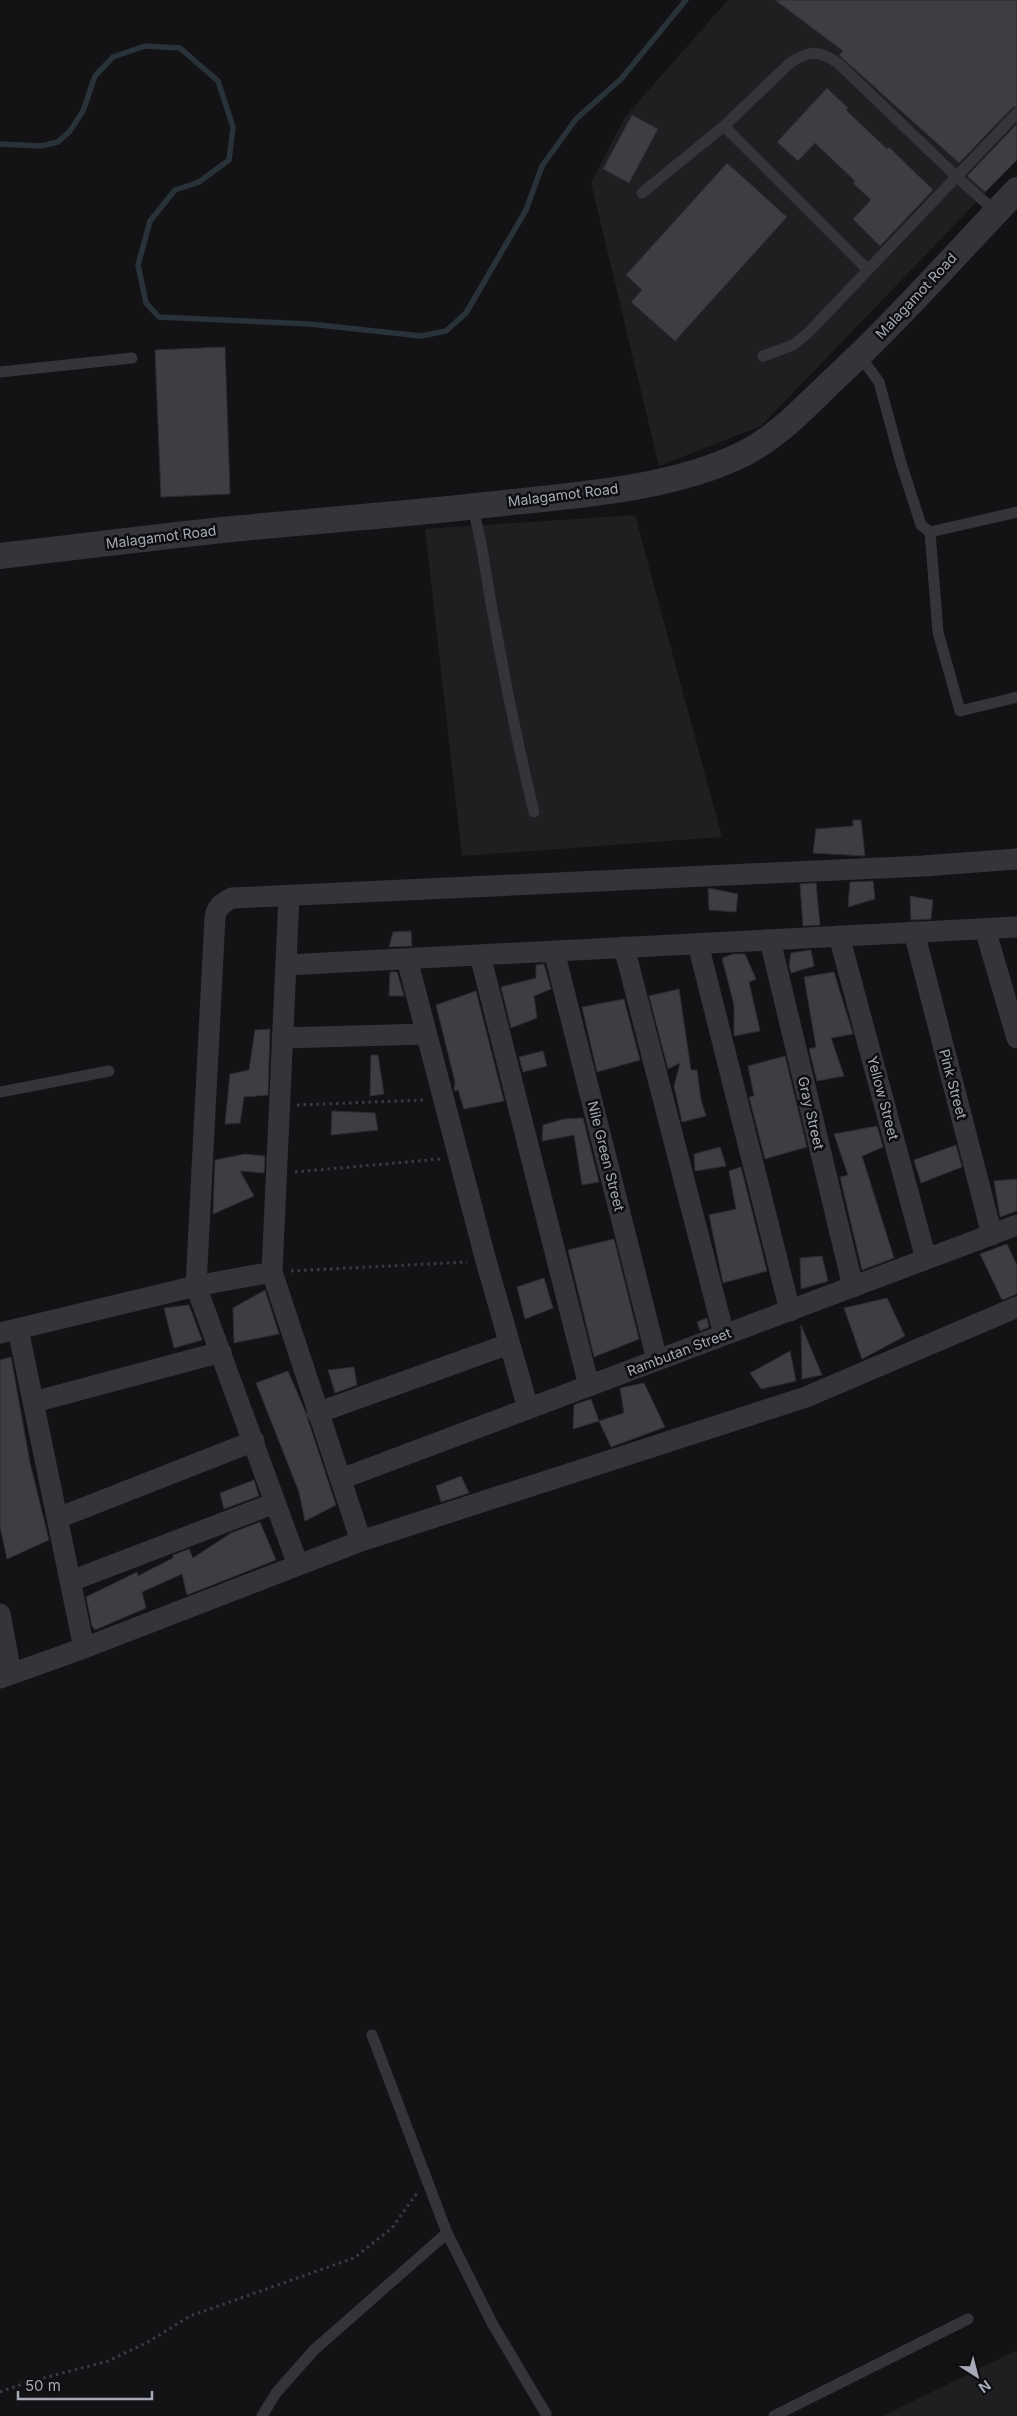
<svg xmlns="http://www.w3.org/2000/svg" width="1017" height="2416" viewBox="0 0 1017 2416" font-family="Inter,sans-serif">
<rect width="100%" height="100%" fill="#131315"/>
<path fill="#1f1f22" d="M728 0H1017V160L761 426 659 466 591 183 625 117Z
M635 515 722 837 462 856 425 529Z
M1017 2350V2416H883Z"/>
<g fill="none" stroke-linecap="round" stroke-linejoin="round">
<path stroke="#293239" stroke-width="5.5" d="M0 144 41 146 58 142 70 131 83 111 95 76 113 57 145 46 180 48 218 81 233 127 229 160 199 182 175 190 150 221 138 265 146 303 159 317 310 324 421 336 446 331 466 313 526 210 542 166 576 119 621 79 686 0"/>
</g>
<path fill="#3d3e42" stroke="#2d2d31" d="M775 0H1017V106L1012 108 959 163 839 55 843 51Z
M827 88 848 108 846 110 887 149 889 147 933 190 880 246 853 219 871 200 853 183 855 181 815 143 798 161 777 142Z
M632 115 658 129 629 183 603 169Z
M1017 124V160L985 192 967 176Z
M727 163 787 217 675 341 631 302 642 290 626 275Z
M225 347 230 494 161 497 155 350Z
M853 820H861L865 856 813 853 816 829 853 826Z
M873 881 875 899 848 907 850 882Z
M816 883 820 925 803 926 800 884Z
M708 888 738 894 736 912 709 910Z
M910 896 933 900 931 919 911 920Z
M411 931 412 946 389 947 393 932Z
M811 950 814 966 791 973 789 965 791 953Z
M733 954H745L756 979 749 982 760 1031 734 1036V1005L722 958Z
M544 964 551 989 534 996 537 1018 511 1028 501 987 536 978V965Z
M390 972H397L404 996H389Z
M834 972 853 1034 831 1038 844 1076 817 1081 809 1049 816 1047 804 977Z
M679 989 691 1070H697L701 1100 706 1116 682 1122 674 1086 680 1063 668 1069 649 996Z
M476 991 504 1101 464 1109 458 1090 454 1091 455 1082 436 1005Z
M624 999 640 1060 597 1072 582 1007Z
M270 1029 268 1095 244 1097 240 1123 225 1124 230 1074 249 1070 255 1030Z
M543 1051 547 1066 523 1072 519 1057Z
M371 1055H378L384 1094 370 1096Z
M785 1056 807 1147 765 1159 749 1097 754 1096 748 1066Z
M332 1111 375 1113 378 1130 331 1135Z
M583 1118 599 1182 582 1185 574 1135 542 1141 543 1125 564 1119Z
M877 1126 883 1147 862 1156 894 1258 862 1270 840 1177 848 1175 834 1134Z
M956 1145 962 1167 921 1183 914 1160Z
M720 1147 726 1166 695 1171 694 1154Z
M245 1154 265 1156 264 1173 240 1171 254 1196 213 1214 215 1160Z
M741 1167 767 1271 723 1283 709 1215 736 1209 729 1171Z
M1017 1179V1211L1000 1217 994 1181Z
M614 1239 639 1339 594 1357 568 1250Z
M1007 1244 1017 1265V1294L1002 1300 980 1254Z
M822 1256 828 1281 801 1289 800 1258Z
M544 1278 553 1308 525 1319 517 1287Z
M265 1290 279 1334 234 1343 233 1308Z
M887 1298 905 1336 862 1359 844 1308Z
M189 1305 202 1340 174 1348 164 1308Z
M707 1318 709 1327 700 1331 697 1322Z
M801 1325 822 1375 802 1379Z
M790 1351 796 1381 761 1389 750 1373Z
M11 1357 30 1463 49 1540 7 1559 0 1527V1360Z
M354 1367 357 1385 335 1393 328 1370Z
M288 1371 305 1411 336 1505 305 1521 299 1492 256 1383Z
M644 1383 665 1427 611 1447 599 1421 624 1413 620 1388Z
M591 1399 599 1421 573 1429 574 1405Z
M461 1476 469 1493 441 1502 436 1486Z
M254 1480 259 1496 224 1509 220 1493Z
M260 1522 276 1560 187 1595 182 1574 142 1592 146 1608 95 1630 92 1626 86 1597 137 1572 138 1576 173 1558V1555L189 1549 193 1558 231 1533Z"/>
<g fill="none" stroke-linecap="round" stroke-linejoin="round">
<path stroke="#3a3c41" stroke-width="3" stroke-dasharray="2.5 4" stroke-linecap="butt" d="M297 1105 425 1100
M295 1172 440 1159
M291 1271 467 1262
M0 2392 25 2383 108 2361 148 2342 190 2316 354 2258 392 2228 417 2193"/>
<path stroke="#34353a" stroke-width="11" d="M724 126 867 269
M642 193 724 126 790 63C809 50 819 50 838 63L957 177 996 212
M763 356 793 345 808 333 1017 113
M860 356 879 382 901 463 921 525 930 532 1017 512
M0 372 132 358
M472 506C483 542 486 578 493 614 505 681 518 746 534 812
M930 532 938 632 960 711 1017 697
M0 1092 109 1071
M372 2035 447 2233 493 2325 546 2414
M262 2416 276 2393 314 2350 447 2233
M774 2416 968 2319"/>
<path stroke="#34353a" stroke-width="21" d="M289 896 272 1272 361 1541
M985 929 1017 1038
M914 932 992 1235
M839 936 926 1259
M770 940 853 1287
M698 944 790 1311
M624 947 724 1335
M554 951 657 1360
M480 955 589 1386
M407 959 486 1261 528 1408
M286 965 1017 927
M282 1038 426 1034
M18 1329 84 1648
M0 1333 196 1286 272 1272
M34 1402 221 1352
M317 1413 509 1344
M341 1479 1017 1225
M58 1518 254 1441
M298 1565 196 1286 215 917C217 907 222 903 232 898L923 866 1017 859
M71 1581 275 1503
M0 1614 11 1673
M0 1678 84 1648 361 1541 806 1397 1017 1307"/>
<path stroke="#34353a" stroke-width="26" d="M0 556C77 547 155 537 232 529 313 521 395 515 476 506 561 496 666 492 743 454 777 437 804 408 831 382 896 322 956 254 1017 190"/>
</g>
<g text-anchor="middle" stroke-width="5" stroke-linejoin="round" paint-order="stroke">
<g font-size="14" fill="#a5aab6" stroke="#0e0e10">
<text transform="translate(916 296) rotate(-47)" y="5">Malagamot Road</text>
<text transform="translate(563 495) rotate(-7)" y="5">Malagamot Road</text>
<text transform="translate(161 537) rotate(-7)" y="5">Malagamot Road</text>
<text transform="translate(953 1084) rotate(75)" y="5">Pink Street</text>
<text transform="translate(883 1098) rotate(75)" y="5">Yellow Street</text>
<text transform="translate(811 1113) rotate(77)" y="5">Gray Street</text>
<text transform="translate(606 1156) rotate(76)" y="5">Nile Green Street</text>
<text transform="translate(679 1352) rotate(-21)" y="5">Rambutan Street</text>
</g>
</g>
<g transform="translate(977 2376) rotate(144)" stroke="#0e0e10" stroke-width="4" paint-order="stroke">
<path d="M0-4L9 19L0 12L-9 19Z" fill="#a5aab6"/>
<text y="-8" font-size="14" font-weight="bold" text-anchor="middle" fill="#a5aab6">N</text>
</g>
<path d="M18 2391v8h134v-8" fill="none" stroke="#a5aab6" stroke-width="2.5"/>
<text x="25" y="2391" font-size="15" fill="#a5aab6" stroke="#0e0e10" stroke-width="4" paint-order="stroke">50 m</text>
</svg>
